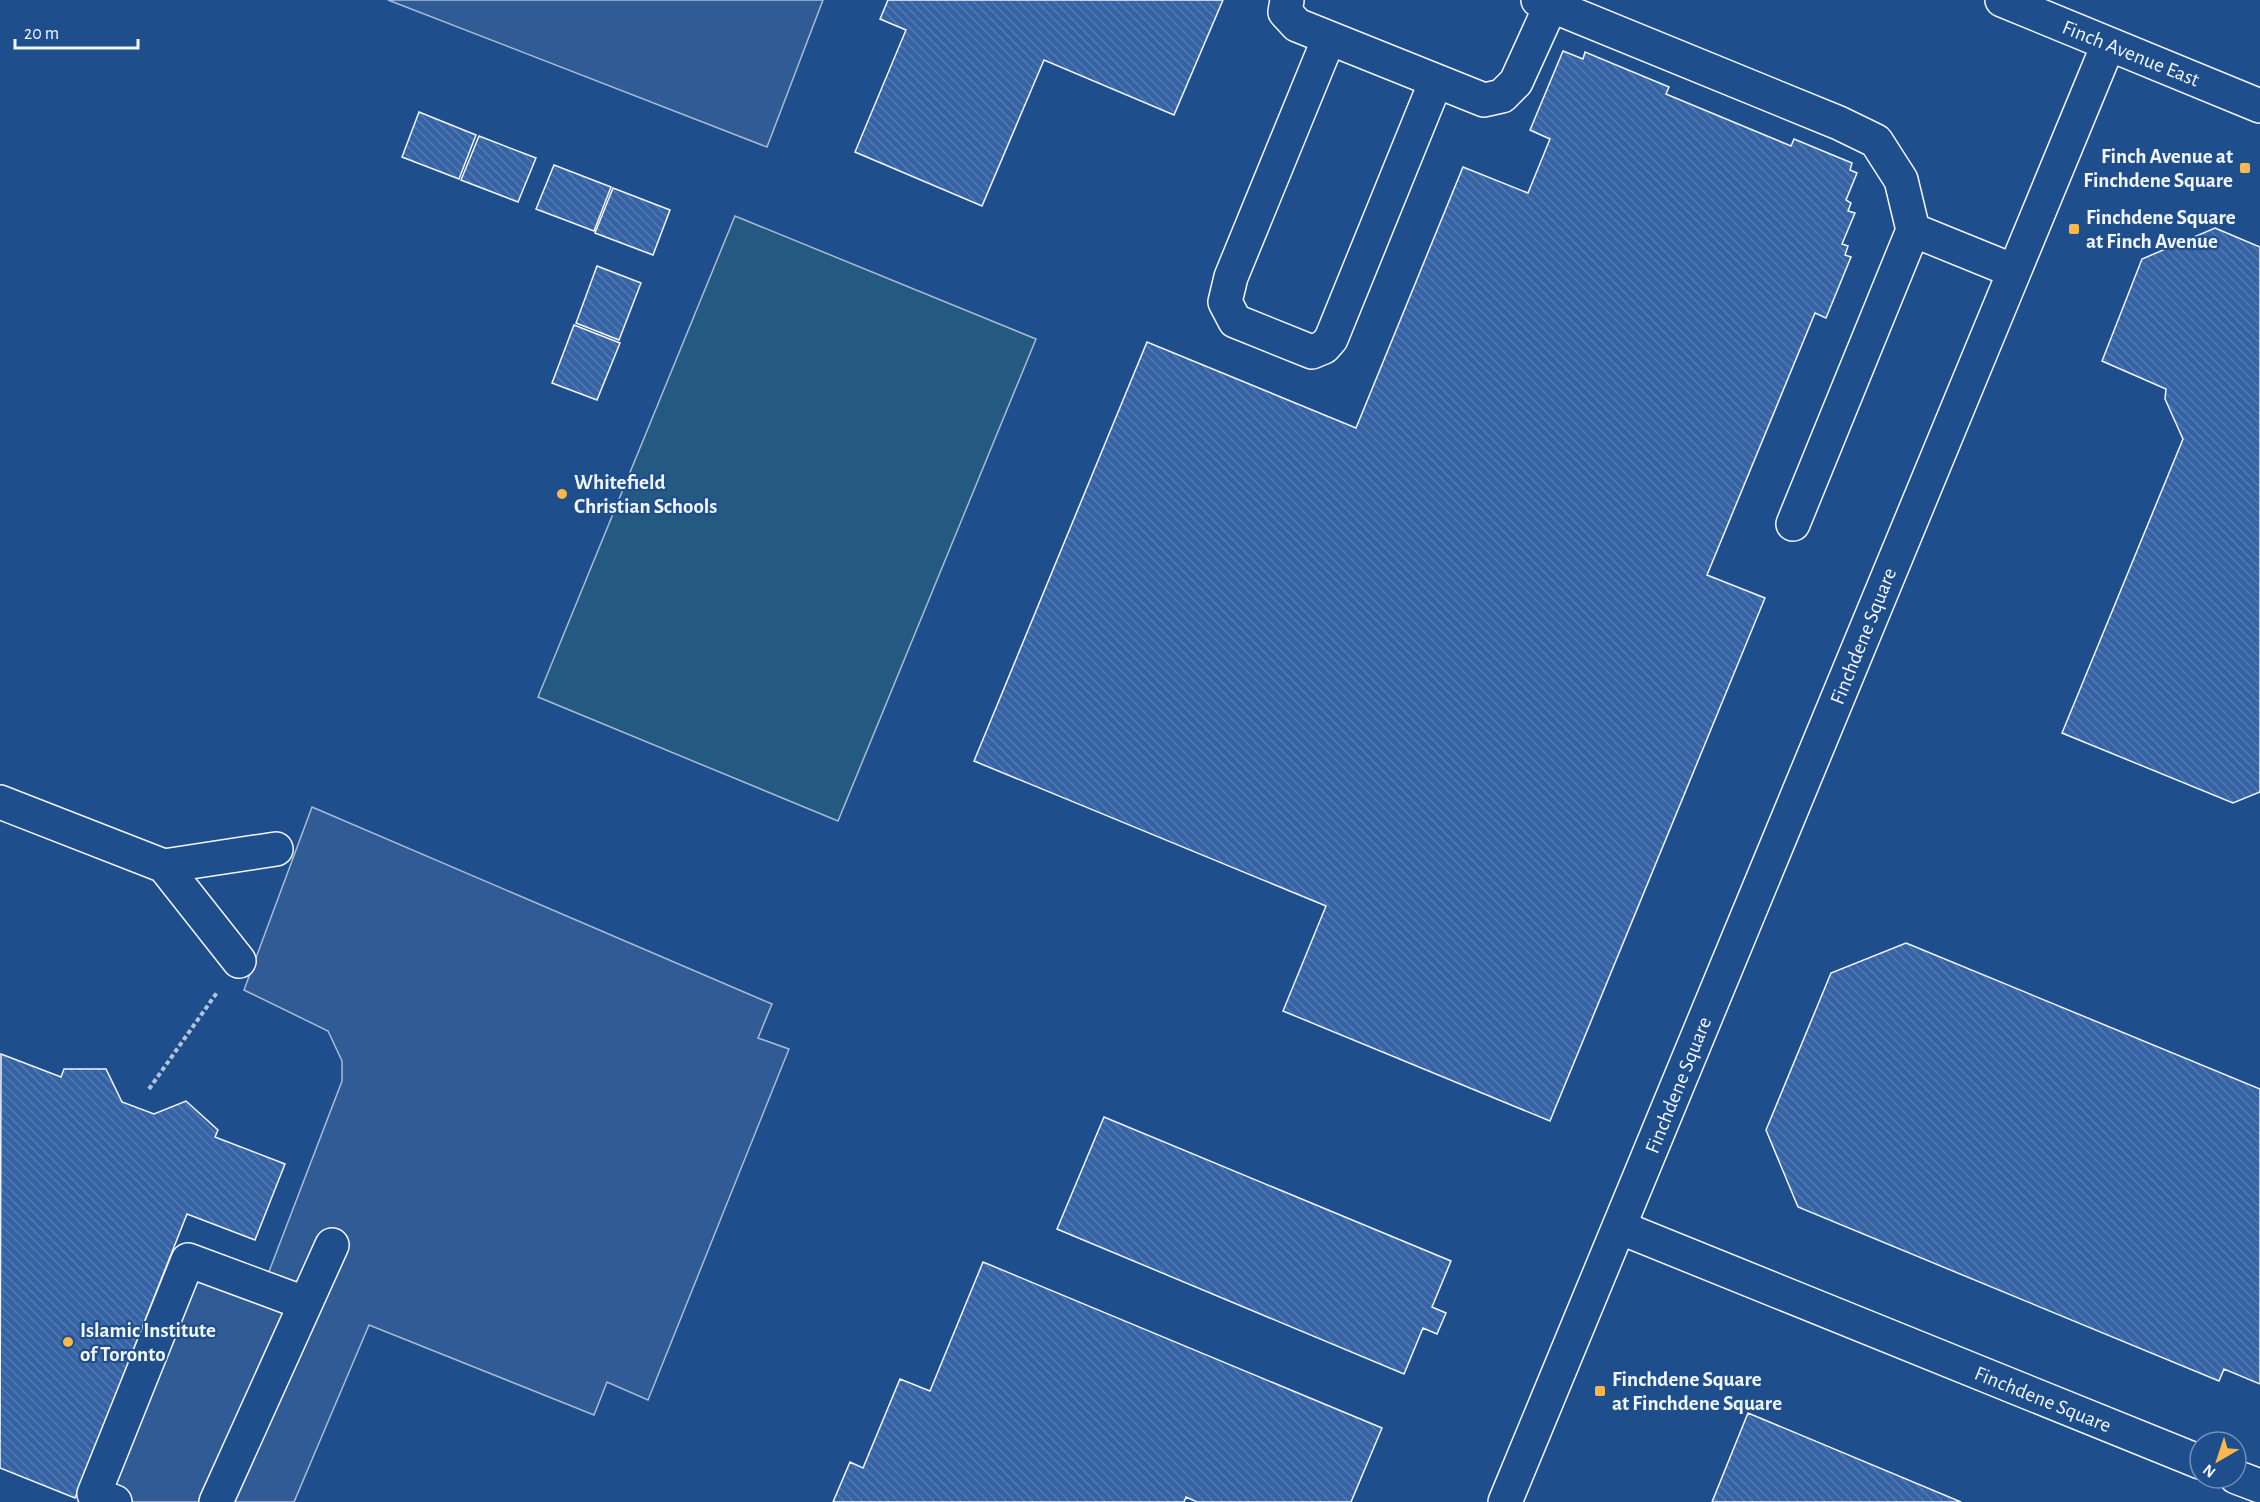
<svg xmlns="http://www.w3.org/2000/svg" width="2260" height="1502" viewBox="0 0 2260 1502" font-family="'Alegreya Sans',sans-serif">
<defs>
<pattern id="building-back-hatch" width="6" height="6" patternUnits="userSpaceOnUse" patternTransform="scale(1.5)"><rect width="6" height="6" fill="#3563a3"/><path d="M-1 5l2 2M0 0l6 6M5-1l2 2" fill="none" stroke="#537ab1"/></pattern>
</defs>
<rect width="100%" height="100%" fill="#1f4e8c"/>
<path fill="#245a82" stroke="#a8bbd7" stroke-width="1.5" d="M735 216 1036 339 838 821 538 697Z"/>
<path fill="#305b95" stroke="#a8bbd7" stroke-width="1.5" d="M388 0H823L767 147Z
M312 807 772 1004 758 1038 789 1049 648 1400 607 1382 594 1415 369 1325 294 1502H79L180 1249 265 1282 342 1081V1061L328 1031 244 990Z"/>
<path fill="url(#building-back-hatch)" stroke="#f2f6ff" stroke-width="1.5" d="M888 0H1223L1174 115 1044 60 982 206 855 152 906 30 880 19Z
M1563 51 1583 59 1585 52 1669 87 1666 94 1791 146 1794 139 1852 163 1850 170 1857 173 1846 200 1851 203 1848 211 1855 213 1842 244 1848 246 1845 255 1851 257 1826 318 1815 313 1707 575 1765 598 1550 1121 1283 1011 1326 906 974 761 1147 342 1356 428 1463 167 1528 193 1550 139 1530 130Z
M419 112 476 135 459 179 402 157Z
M479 136 536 158 518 202 461 180Z
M554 165 611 187 594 231 536 209Z
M613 188 670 210 653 255 595 233Z
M2215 228 2260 247V792L2233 803 2062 733 2183 439 2165 399 2166 389 2102 361 2142 259Z
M597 266 641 283 619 340 576 323Z
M574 325 620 343 597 400 552 383Z
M1906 943 2260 1089V1384L2224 1369 2219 1381 1798 1207 1766 1130 1831 973Z
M1 1054 61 1077 64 1069H106L122 1102 154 1114 186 1101 218 1130 215 1137 285 1164 255 1240 187 1214 75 1498 0 1468Z
M1104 1117 1451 1261 1432 1307 1446 1313 1437 1334 1423 1328 1404 1374 1057 1229Z
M983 1262 1382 1428 1351 1502H1197L1186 1497 1184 1502H833L850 1462 863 1468 900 1379 930 1391Z
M1748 1413 1961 1502H1712Z"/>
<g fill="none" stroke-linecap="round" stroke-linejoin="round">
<g stroke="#f2f6ff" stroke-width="36">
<path id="minor" d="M1287 0 1285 12 1297 25 1484 100 1502 96 1516 82 1551 5
M1538 0 1839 123 1876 141 1901 180 1913 230
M1329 38 1231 277 1225 302 1235 321 1312 352 1324 347 1331 339 1436 81
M1793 524 1913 230 2014 271
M0 802 164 866 276 849
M164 866 239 961
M1619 1227 2200 1462
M2236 1477 2260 1486
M115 1502 94 1494 188 1260 304 1303
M216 1502 332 1245
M1505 1502 2108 45"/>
</g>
<g stroke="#f2f6ff" stroke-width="36">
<path id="major" d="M2002 0 2260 106"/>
</g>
<path stroke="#b3c4dc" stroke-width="4" stroke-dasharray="4.5 3" stroke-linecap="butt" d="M149 1089 218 991"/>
<use href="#minor" stroke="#1f4e8c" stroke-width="33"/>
<use href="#major" stroke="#1f4e8c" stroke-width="33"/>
</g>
<g fill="#ffb74d" stroke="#1f4e8c" stroke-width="2">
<rect x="2239" y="162" width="12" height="12" rx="3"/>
<rect x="2068" y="223" width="12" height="12" rx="3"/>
<circle cx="562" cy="494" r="6"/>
<circle cx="68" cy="1342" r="6"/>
<rect x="1594" y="1385" width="12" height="12" rx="3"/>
</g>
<g text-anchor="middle" stroke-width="4.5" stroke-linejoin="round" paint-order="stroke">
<g font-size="21" fill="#f2f6ff" stroke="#1f4e8c">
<text transform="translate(2131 53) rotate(22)" y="7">Finch Avenue East</text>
<text transform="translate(1863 636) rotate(-68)" y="7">Finchdene Square</text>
<text transform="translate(1678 1085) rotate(-68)" y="7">Finchdene Square</text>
<text transform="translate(2043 1399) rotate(22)" y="7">Finchdene Square</text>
</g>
<g font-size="21" font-weight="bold" fill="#f2f6ff" stroke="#1f4e8c" text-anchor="start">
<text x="2233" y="163" text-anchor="end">Finch Avenue at<tspan x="2233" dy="24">Finchdene Square</tspan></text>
<text x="2086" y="224">Finchdene Square<tspan x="2086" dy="24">at Finch Avenue</tspan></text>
<text x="574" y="489">Whitefield<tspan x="574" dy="24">Christian Schools</tspan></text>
<text x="80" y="1337">Islamic Institute<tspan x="80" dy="24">of Toronto</tspan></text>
<text x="1612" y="1386">Finchdene Square<tspan x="1612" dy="24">at Finchdene Square</tspan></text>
</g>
</g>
<g transform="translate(2218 1460) rotate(219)"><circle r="28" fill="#1f4e8c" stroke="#7391ba" stroke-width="1.5"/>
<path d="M0-4.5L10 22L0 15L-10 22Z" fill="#ffb74d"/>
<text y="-9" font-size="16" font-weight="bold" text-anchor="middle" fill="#f2f6ff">N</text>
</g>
<path d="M15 39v9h123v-9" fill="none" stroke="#f2f6ff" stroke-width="3"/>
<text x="24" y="39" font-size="18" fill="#f2f6ff" stroke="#1f4e8c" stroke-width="4.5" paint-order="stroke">20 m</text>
</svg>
